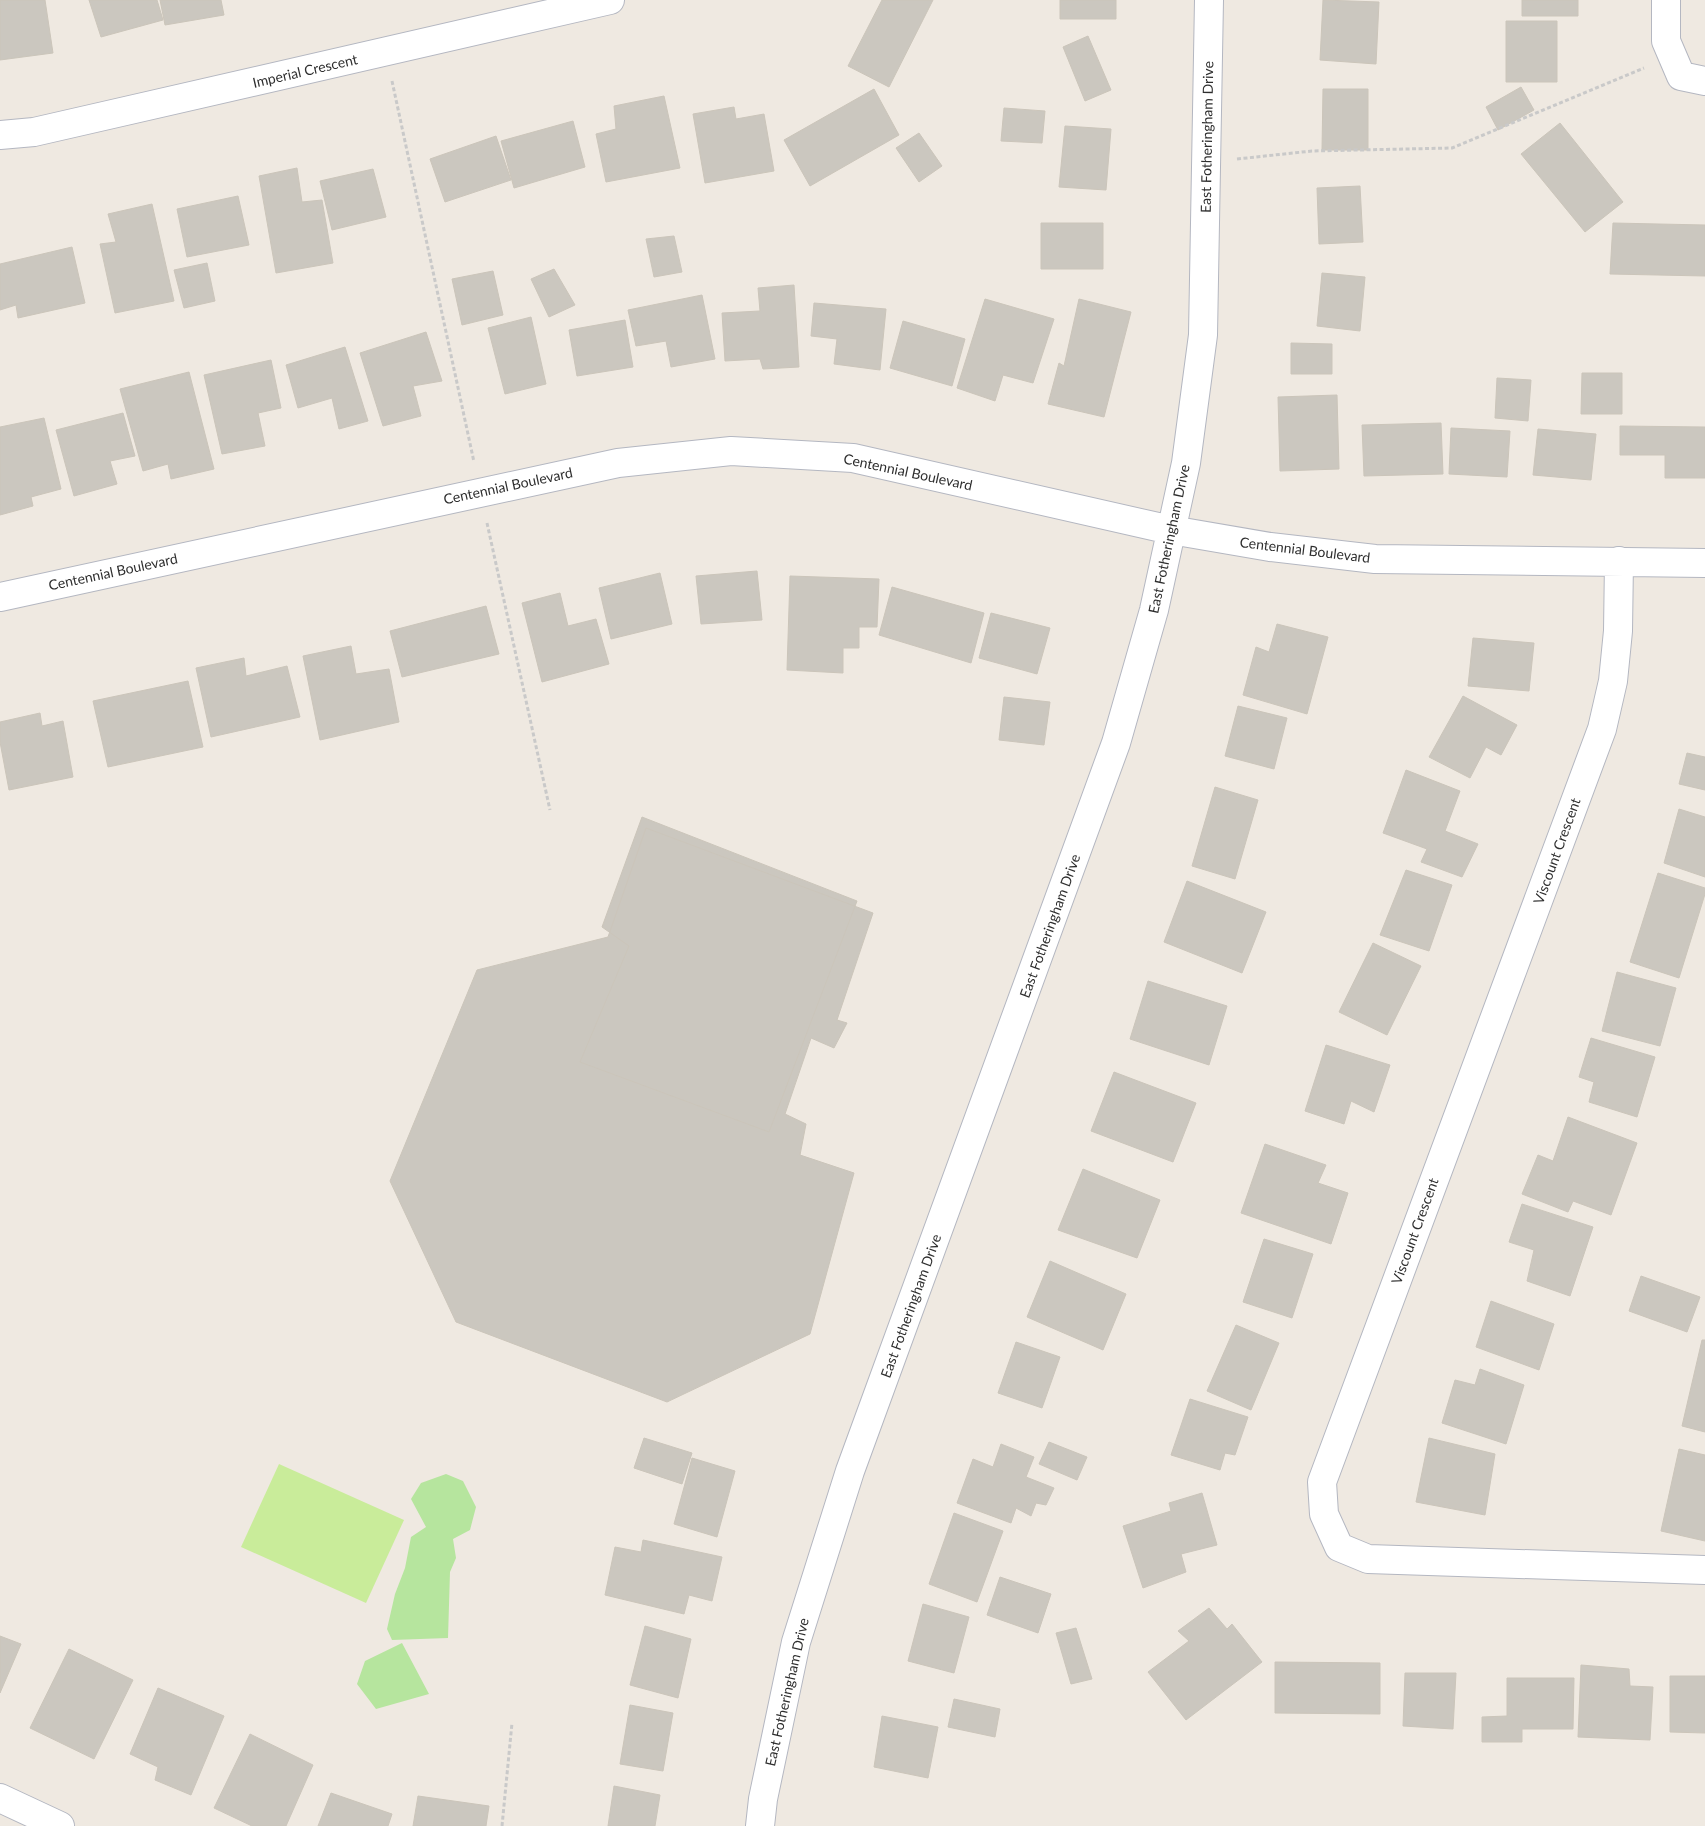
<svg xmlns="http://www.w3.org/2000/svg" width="1705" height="1826" viewBox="0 0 1705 1826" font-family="Lato,sans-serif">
<rect width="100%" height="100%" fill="#efe9e1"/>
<path fill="#b6e59e" d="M446 1474 463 1481 476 1507 470 1530 453 1539 456 1558 450 1572 448 1638 392 1640 387 1629 395 1594 405 1568 411 1537 426 1527 411 1499 421 1483Z
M402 1643 429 1694 376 1709 357 1684 365 1661Z"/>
<path fill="#c9ec9a" d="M279 1464 404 1520 366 1603 241 1547Z"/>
<path fill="#cbc7bf" stroke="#cbc5ba" d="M0 0H45L53 53 0 60Z
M89 0H157L163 20 101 37Z
M160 0H221L224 15 165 25Z
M882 0H933L889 87 848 66Z
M1060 0H1116V19H1060Z
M1323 0 1379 2 1376 64 1320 60Z
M1522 0H1578V16H1522Z
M1506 21H1557V82H1506Z
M1088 36 1111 90 1085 101 1063 47Z
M1521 87 1534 110 1498 130 1486 107Z
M874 89 899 135 810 186 784 140Z
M1323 89H1368V150H1322Z
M664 96 680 168 606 182 596 134 616 129 614 106Z
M734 107 736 119 764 114 774 171 705 183 693 114Z
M1004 108 1045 111 1042 143 1001 141Z
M573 121 585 167 514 188 501 141Z
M1560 123 1623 202 1585 232 1521 154Z
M1065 126 1111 129 1106 190 1059 187Z
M919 133 942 166 919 182 896 148Z
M496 136 511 180 445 202 430 159Z
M297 168 302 202 322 200 333 263 276 273 259 176Z
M373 169 386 217 332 230 320 181Z
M1360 186 1363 242 1319 244 1317 188Z
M238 196 249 245 187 257 177 209Z
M152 204 174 301 115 313 100 244 116 242 108 214Z
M1041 223H1103V269H1041Z
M1613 223 1705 225V276L1610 274Z
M674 236 682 272 654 277 646 239Z
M72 247 85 303 18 318 16 305 0 310V264Z
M207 263 215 301 184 308 174 270Z
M554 269 575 305 549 317 531 279Z
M493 271 503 315 462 325 452 279Z
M1322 273 1365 277 1360 331 1317 326Z
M794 285 799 367 763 369 760 359 725 361 722 313 760 311 758 288Z
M702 295 715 359 671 367 666 341 636 346 628 310Z
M985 299 1054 319 1033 383 1003 375 995 401 957 388Z
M1079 299 1131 312 1104 417 1048 404 1059 363 1064 366Z
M814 303 886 309 880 370 834 364 837 339 811 336Z
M531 317 546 384 505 394 488 328Z
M625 320 633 367 577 376 569 330Z
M903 321 965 339 952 386 890 368Z
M426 332 442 381 413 386 421 416 383 426 360 353Z
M1291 343 1332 344V374H1291Z
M345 347 368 421 339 429 332 398 298 408 286 365Z
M271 360 281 408 258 413 265 446 222 454 204 375Z
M189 372 214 469 171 479 168 464 143 471 120 389Z
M1582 373H1622V414H1581Z
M1497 378 1531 380 1528 421 1495 418Z
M1337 395 1339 469 1280 471 1278 397Z
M123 413 135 456 110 461 117 484 74 496 56 430Z
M44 418 61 489 31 497 33 506 0 515V427Z
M1441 423 1443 474 1364 476 1362 425Z
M1620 426 1705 427V478H1665V455H1620Z
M1451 428 1510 431 1507 477 1449 474Z
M1538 429 1596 434 1591 480 1533 475Z
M757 571 762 620 701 624 696 576Z
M660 573 672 624 611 639 599 588Z
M790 576 879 579 877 627H859V648H843V673L787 670Z
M892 587 984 613 971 663 879 635Z
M560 593 568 626 596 619 609 664 542 682 522 603Z
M486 606 499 654 402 677 390 631Z
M991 613 1050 628 1037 674 979 658Z
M1277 624 1328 637 1307 714 1243 695 1256 647 1269 652Z
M1473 638 1534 643 1529 691 1468 686Z
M351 646 356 674 389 669 399 722 320 740 303 656Z
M244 658 246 676 287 666 300 717 211 737 196 668Z
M188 681 203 747 108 767 93 701Z
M1463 696 1517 725 1501 755 1486 747 1470 778 1429 757Z
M1004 697 1050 702 1044 745 999 740Z
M1238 706 1287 718 1274 769 1225 756Z
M40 713 42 726 63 721 73 777 9 790 0 742V722Z
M1687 753 1705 757V790L1679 784Z
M1406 770 1460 791 1445 831 1478 844 1462 877 1421 862 1427 849 1383 833Z
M1215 787 1258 800 1235 879 1192 866Z
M1679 809 1705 817V877L1664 863Z
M642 817 857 901 769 1132 580 1062 629 946 602 927Z
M646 828 873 913 837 1020 847 1023 834 1048 811 1038 785 1114 806 1124 800 1155 854 1173 810 1334 667 1402 456 1322 390 1181 477 970 608 937Z
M1406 870 1452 885 1429 951 1380 935Z
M1658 873 1705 888V894L1679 978 1630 962Z
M1187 881 1266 912 1242 973 1164 942Z
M1373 943 1421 966 1387 1035 1339 1012Z
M1617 972 1676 988 1660 1046 1602 1031Z
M1148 981 1227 1006 1209 1065 1130 1039Z
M1591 1038 1655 1057 1637 1117 1589 1102 1594 1082 1579 1077Z
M1326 1045 1390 1065 1374 1112 1351 1101 1344 1124 1305 1111Z
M1114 1072 1196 1103 1173 1162 1091 1131Z
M1568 1117 1637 1143 1611 1215 1573 1201 1568 1212 1522 1194 1538 1155 1553 1161Z
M1265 1144 1326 1165 1318 1183 1348 1193 1331 1244 1241 1213Z
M1083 1169 1160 1200 1137 1258 1058 1230Z
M1522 1204 1593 1227 1570 1296 1527 1281 1534 1250 1509 1242Z
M1264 1239 1313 1254 1292 1318 1243 1302Z
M1050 1261 1126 1294 1103 1350 1027 1317Z
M1641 1276 1700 1297 1687 1332 1629 1311Z
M1491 1301 1554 1324 1539 1370 1476 1347Z
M1236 1325 1279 1343 1251 1410 1207 1391Z
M1702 1340H1705V1432L1682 1426Z
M1016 1342 1060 1357 1042 1408 998 1393Z
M1480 1369 1524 1385 1506 1444 1442 1423 1455 1380 1475 1385Z
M1190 1399 1248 1417 1235 1455 1225 1453 1220 1470 1171 1455Z
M644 1438 692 1453 682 1484 634 1468Z
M1429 1438 1495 1454 1485 1515 1416 1502Z
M1049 1442 1087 1457 1077 1480 1039 1464Z
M1001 1444 1034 1457 1026 1477 1054 1488 1046 1505 1036 1503 1031 1516 1016 1508 1011 1523 957 1503 973 1459 993 1467Z
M1679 1449 1705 1455V1541L1661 1531Z
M692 1458 735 1471 717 1537 674 1524Z
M1202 1493 1217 1545 1181 1554 1186 1572 1143 1588 1123 1526 1171 1511 1169 1503Z
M954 1513 1003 1531 977 1602 929 1584Z
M643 1540 722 1557 712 1601 689 1595 684 1614 605 1595 615 1547 641 1552Z
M1000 1577 1051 1594 1038 1633 987 1615Z
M923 1604 969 1617 954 1673 908 1661Z
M1209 1608 1227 1629 1232 1624 1262 1662 1186 1720 1148 1672 1189 1641 1178 1631Z
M645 1626 691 1639 678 1698 630 1685Z
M1076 1628 1092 1679 1071 1684 1056 1633Z
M0 1636 21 1644 0 1693Z
M69 1649 133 1680 94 1759 30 1728Z
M1275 1662 1380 1663V1714L1275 1713Z
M1581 1665 1629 1669 1630 1686 1653 1687 1650 1740 1578 1737Z
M1405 1673H1456L1453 1729 1403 1726Z
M1670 1676H1705V1733L1670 1732Z
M1507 1678H1574L1573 1729H1522V1742H1482V1717L1507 1716Z
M158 1688 224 1716 191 1795 155 1780 158 1767 130 1754Z
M954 1699 1000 1709 995 1737 948 1727Z
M630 1705 673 1713 663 1771 620 1764Z
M882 1716 938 1727 928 1778 874 1767Z
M250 1734 313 1765 286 1826H252L214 1808Z
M614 1786 660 1795 655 1826H608Z
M331 1793 392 1814 388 1826H318Z
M418 1796 489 1806 486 1826H413Z"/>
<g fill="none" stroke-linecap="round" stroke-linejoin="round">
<g stroke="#b4b7c1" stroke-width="30">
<path id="minor" d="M1666 0V41L1681 76 1705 81
M0 135 34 132 610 0
M1619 561 1618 631 1613 681 1602 729 1322 1482 1324 1514 1339 1547 1368 1559 1705 1570
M0 597 618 463 731 451 853 458 1171 530 1270 547 1375 559 1705 563
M0 1798 60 1826
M760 1826 763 1799 796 1642 850 1471 1116 743 1154 610 1186 463 1203 335 1209 0"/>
</g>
<path stroke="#c9c9c9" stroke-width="3" stroke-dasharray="4 2.5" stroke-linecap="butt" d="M392 81 474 462
M1237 159 1312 151 1452 148 1644 68
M487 523 550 810
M502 1826 512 1723"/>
<use href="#minor" stroke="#fff" stroke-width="28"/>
</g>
<g text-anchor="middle" stroke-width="4.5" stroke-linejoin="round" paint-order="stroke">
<g font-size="14" fill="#2e2e2e" stroke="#fff">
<text transform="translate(305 71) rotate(-13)" y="5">Imperial Crescent</text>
<text transform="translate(1207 137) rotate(-89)" y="5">East Fotheringham Drive</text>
<text transform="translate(908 472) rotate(12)" y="5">Centennial Boulevard</text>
<text transform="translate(508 486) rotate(-12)" y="5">Centennial Boulevard</text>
<text transform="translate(1169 539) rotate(-78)" y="5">East Fotheringham Drive</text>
<text transform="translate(1305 550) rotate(7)" y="5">Centennial Boulevard</text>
<text transform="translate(113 572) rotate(-12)" y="5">Centennial Boulevard</text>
<text transform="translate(1557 851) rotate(-70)" y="5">Viscount Crescent</text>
<text transform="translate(1050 926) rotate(-70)" y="5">East Fotheringham Drive</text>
<text transform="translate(1415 1231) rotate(-70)" y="5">Viscount Crescent</text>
<text transform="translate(911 1306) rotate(-70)" y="5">East Fotheringham Drive</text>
<text transform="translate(787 1692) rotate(-77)" y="5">East Fotheringham Drive</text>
</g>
</g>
</svg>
